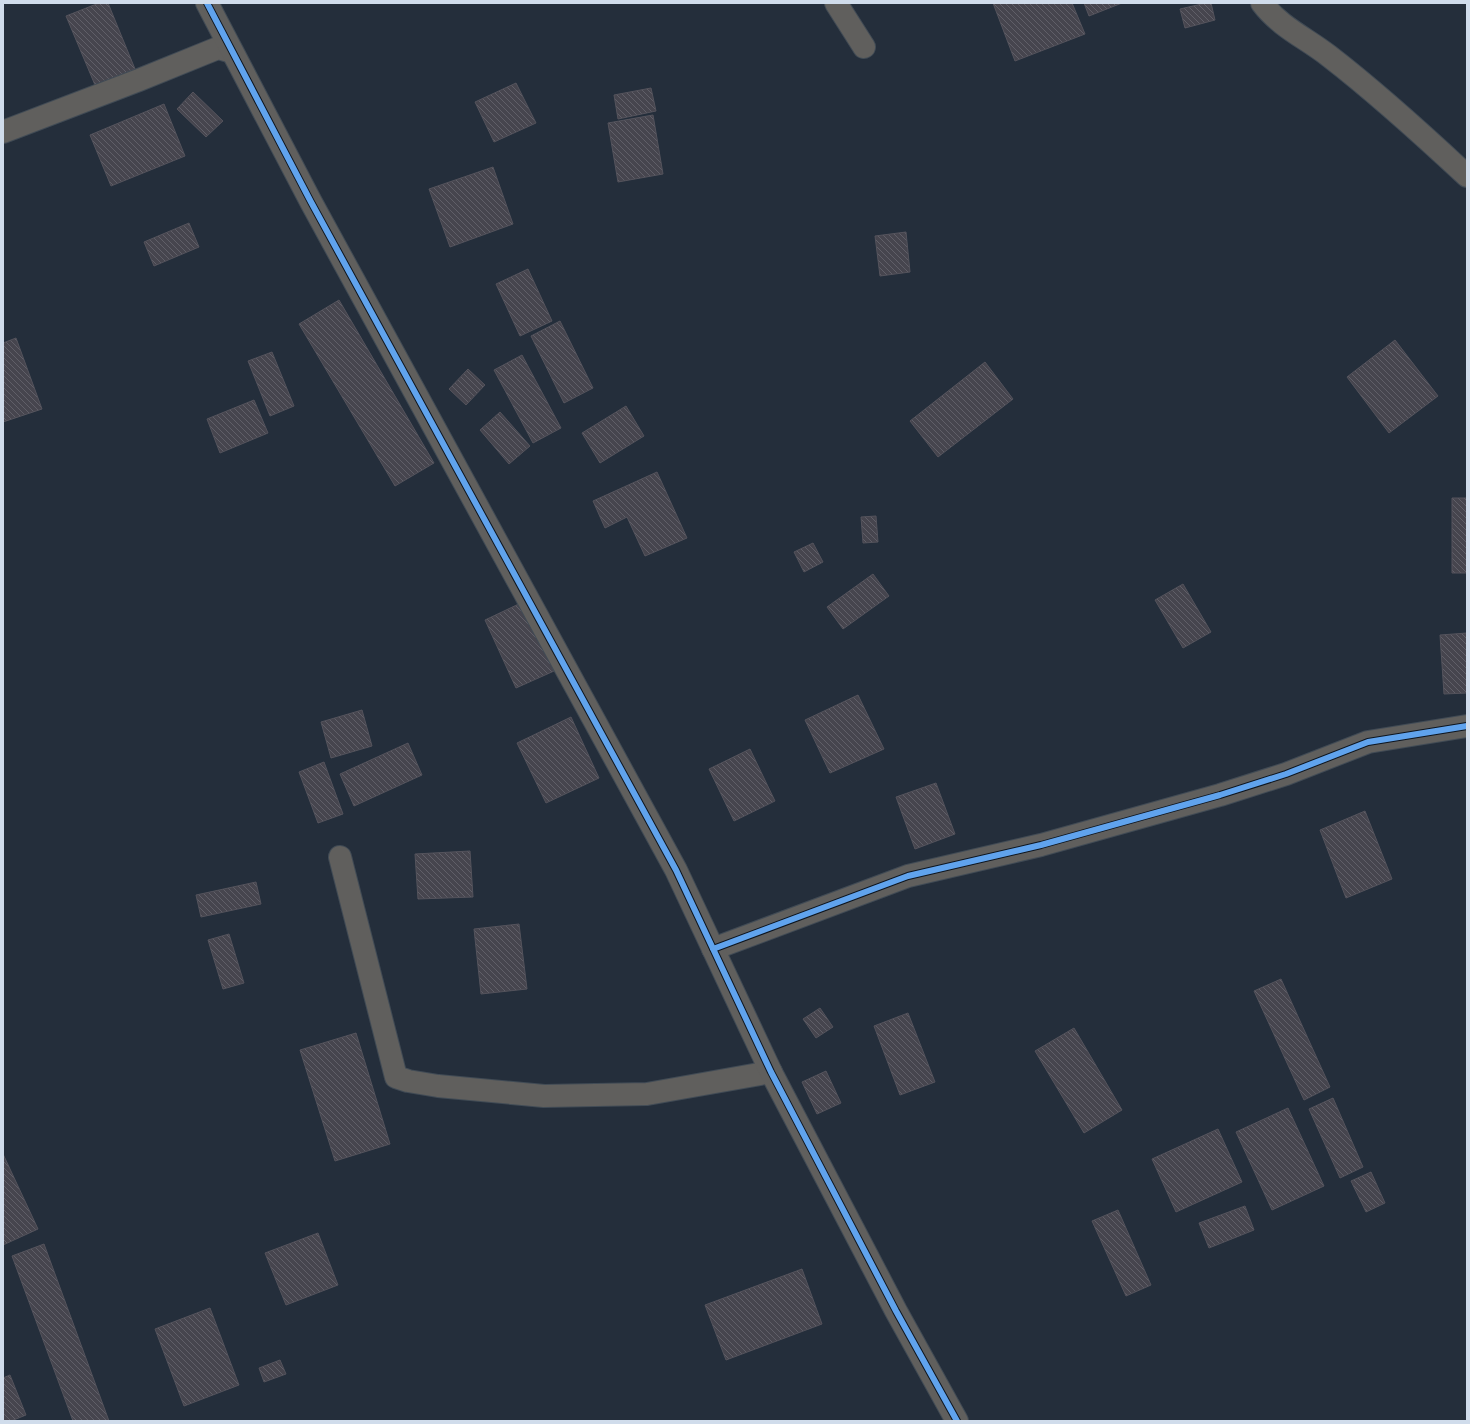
<svg xmlns="http://www.w3.org/2000/svg" width="1470" height="1424" viewBox="0 0 1470 1424" font-family="'Exo 2',sans-serif">
<defs>
<pattern id="building-back-hatch" width="6" height="6" patternUnits="userSpaceOnUse"><rect width="6" height="6" fill="#46454e"/><path d="M-1 5l2 2M0 0l6 6M5-1l2 2" fill="none" stroke="#605f68"/></pattern>
</defs>
<rect width="100%" height="100%" fill="#242e3b"/>
<path fill="url(#building-back-hatch)" stroke="#54535c" d="M99 3H108L135 69 95 85 66 16Z
M993 3H1072L1085 34 1015 61Z
M1084 3H1122L1089 16Z
M1206 3H1211L1215 20 1185 28 1180 9Z
M516 83 536 123 494 142 475 102Z
M651 88 656 111 618 119 614 95Z
M193 92 223 121 206 137 177 109Z
M164 104 185 156 111 186 90 135Z
M653 115 663 174 618 182 608 123Z
M493 167 513 224 450 247 429 189Z
M189 223 199 247 154 266 144 242Z
M906 232 910 272 880 276 875 236Z
M528 269 552 321 520 336 496 284Z
M339 300 434 463 395 486 299 324Z
M560 321 593 388 564 403 531 336Z
M16 338 42 409 3 422V343Z
M1395 340 1438 396 1389 433 1347 377Z
M272 352 294 406 270 416 248 361Z
M522 355 561 428 533 443 494 370Z
M985 362 1013 399 938 457 910 421Z
M468 369 485 385 466 405 449 389Z
M254 400 268 433 220 453 207 419Z
M626 406 644 436 600 463 582 433Z
M500 412 530 446 509 464 480 430Z
M657 472 687 538 645 556 627 517 605 528 593 501Z
M1452 498H1467V573H1452Z
M876 516 878 542 863 543 861 517Z
M813 543 823 562 804 572 794 552Z
M873 574 889 596 843 629 827 607Z
M1183 584 1211 632 1183 648 1155 600Z
M523 602 554 671 516 688 485 620Z
M1467 633V693L1444 694 1440 635Z
M858 695 884 749 830 773 805 720Z
M362 710 372 746 331 758 321 722Z
M571 717 599 778 546 803 517 743Z
M408 743 422 775 354 806 340 774Z
M750 749 775 801 734 821 709 769Z
M324 762 343 814 318 823 299 772Z
M936 783 955 834 915 849 896 797Z
M1365 811 1392 879 1346 898 1320 830Z
M470 851 473 897 418 899 415 854Z
M256 882 261 904 201 917 196 895Z
M519 924 527 989 481 994 474 929Z
M229 934 244 983 223 989 208 940Z
M1281 979 1330 1087 1304 1100 1254 991Z
M820 1008 833 1027 816 1038 803 1019Z
M908 1013 935 1082 900 1095 874 1026Z
M1074 1028 1122 1110 1084 1133 1035 1051Z
M356 1033 390 1144 335 1161 300 1050Z
M826 1071 841 1103 817 1114 802 1082Z
M1333 1098 1363 1167 1340 1178 1309 1109Z
M1288 1108 1324 1186 1272 1210 1236 1132Z
M1218 1129 1242 1182 1176 1212 1152 1159Z
M3 1154 38 1229 3 1245Z
M1371 1172 1385 1203 1366 1212 1351 1181Z
M1245 1206 1254 1230 1209 1248 1199 1223Z
M1118 1210 1151 1285 1126 1296 1092 1221Z
M318 1233 338 1285 286 1305 265 1253Z
M44 1244 109 1421H73L12 1256Z
M802 1269 822 1324 726 1360 705 1305Z
M210 1308 239 1385 184 1406 155 1329Z
M280 1360 286 1374 264 1382 259 1368Z
M10 1375 26 1415 11 1421H3V1378Z"/>
<g fill="none" stroke-linecap="round" stroke-linejoin="round">
<g stroke="#414b55" stroke-width="24">
<path id="minor" d="M836 3 864 47
M1262 3C1280 27 1306 38 1329 56 1377 93 1422 134 1467 176
M3 132 139 80 218 48 232 52
M340 857 396 1077 408 1081 438 1086 544 1096 647 1094 771 1072
M713 949 908 876 1041 845 1220 795 1286 774 1368 742 1467 726"/>
</g>
<g stroke="#414b55" stroke-width="24">
<path id="tertiary" d="M207 3 311 202 676 870 771 1072 896 1311 957 1421"/>
</g>
<use href="#minor" stroke="#605f5d" stroke-width="22"/>
<use href="#tertiary" stroke="#605f5d" stroke-width="22"/>
<g stroke="#0d151f" stroke-width="8">
<path id="cycleway" d="M207 3 311 202 676 870 771 1072 896 1311 957 1421
M713 949 908 876 1041 845 1220 795 1286 774 1368 742 1467 726"/>
</g>
<use href="#cycleway" stroke="#60a3ed" stroke-width="6"/>
</g>
<rect width="1470" height="1424" fill="none" stroke="#d0dceb" stroke-width="8"/>
</svg>
